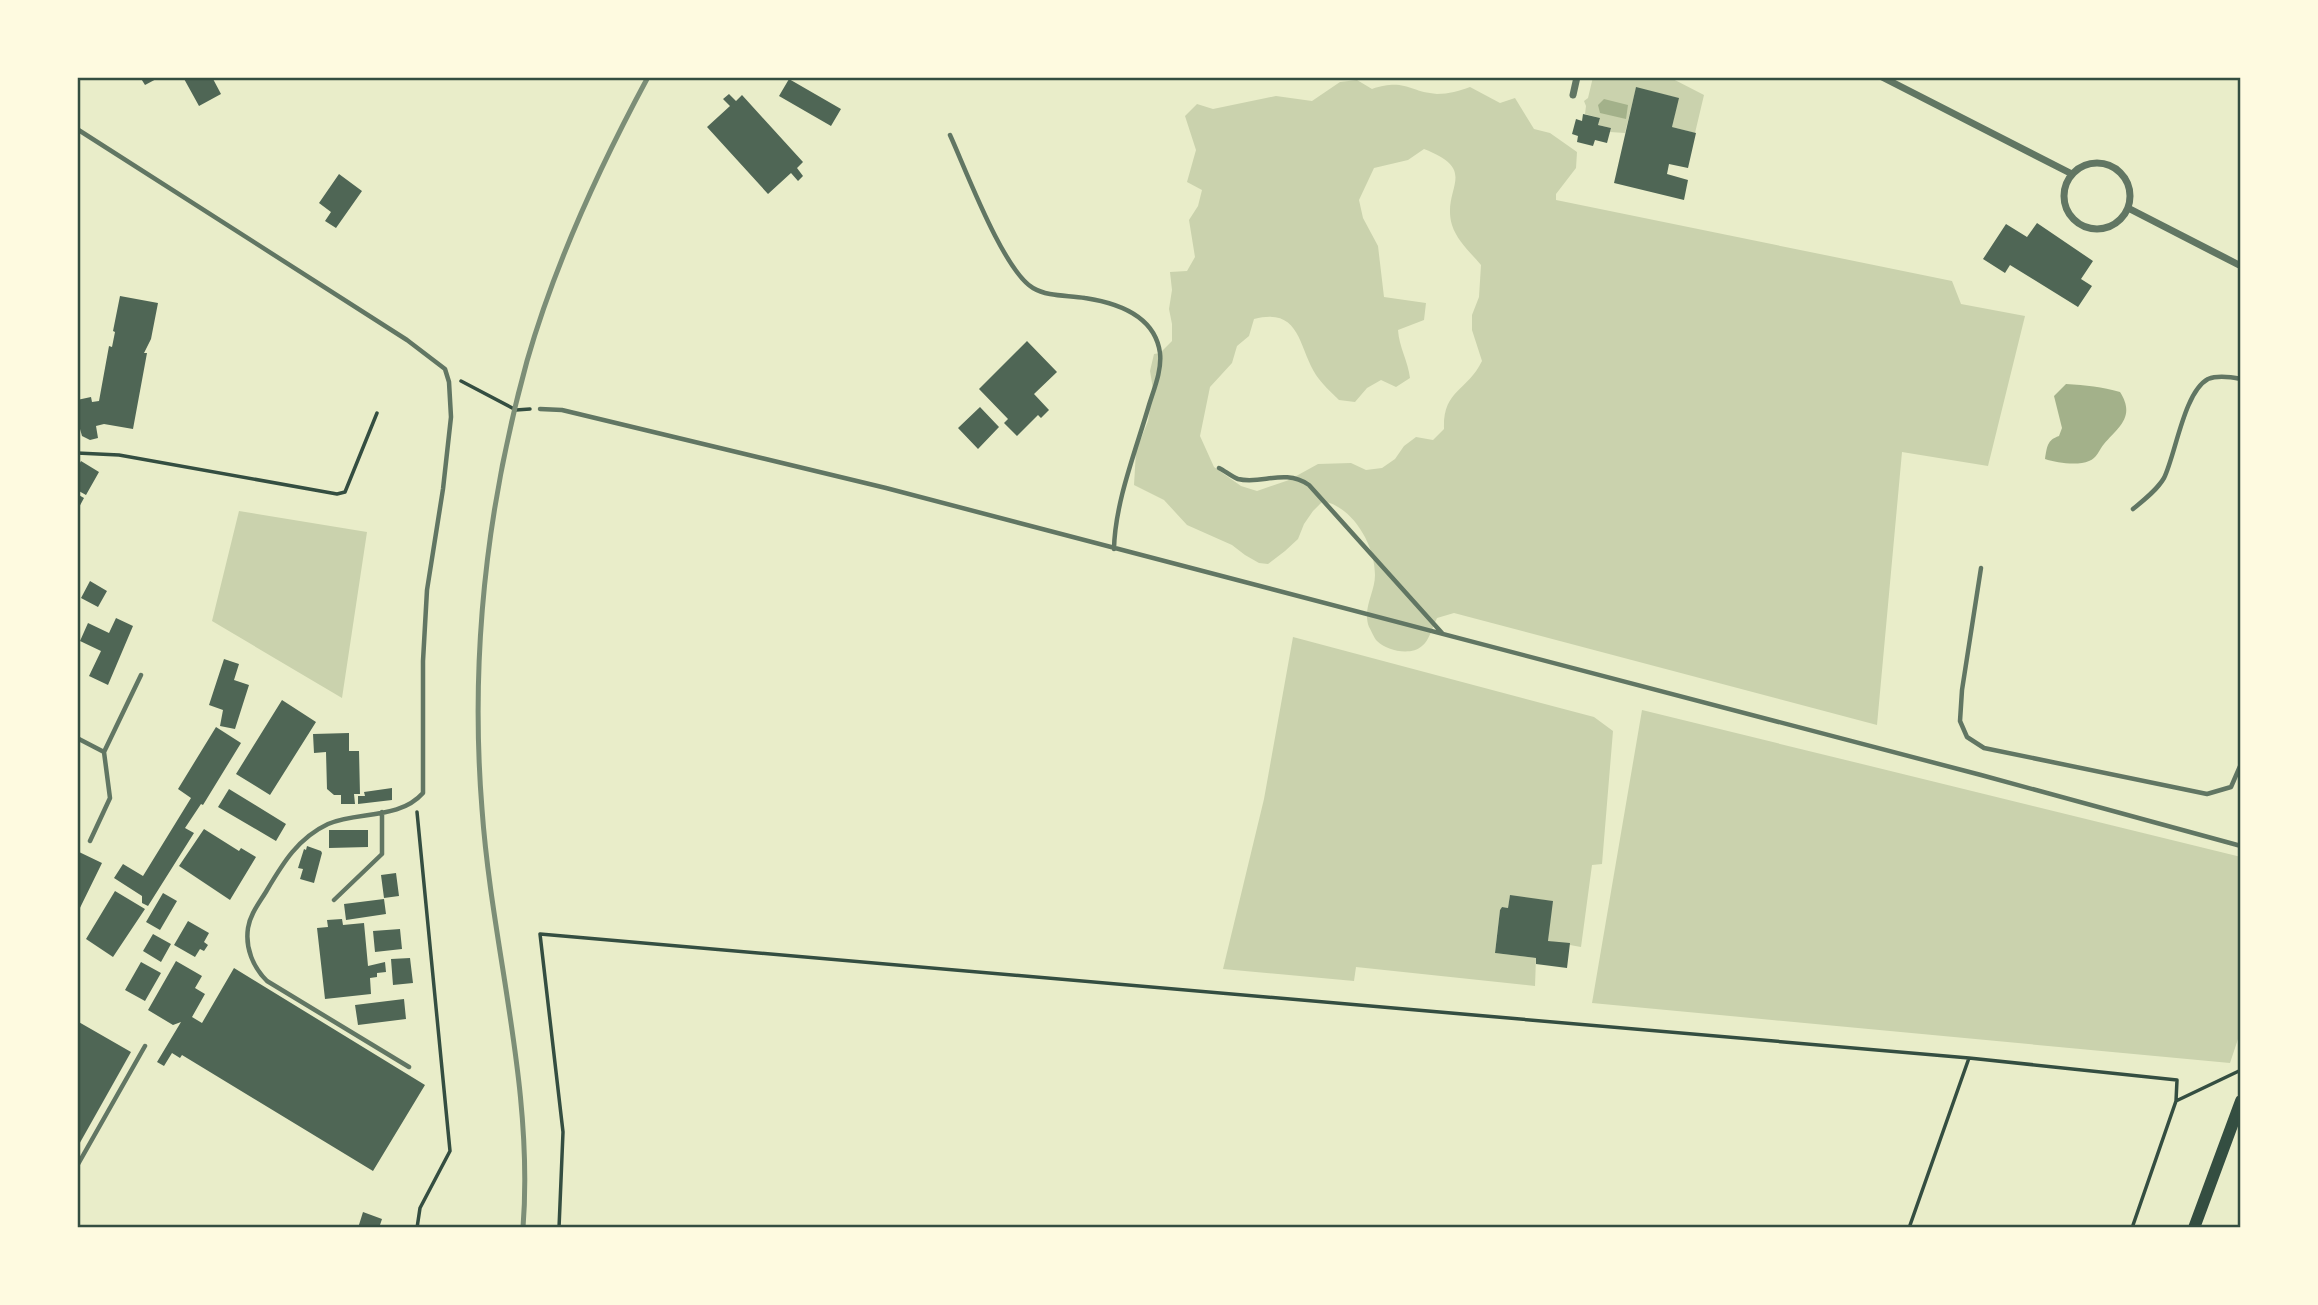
<svg xmlns="http://www.w3.org/2000/svg" width="2318" height="1305" viewBox="0 0 2318 1305" font-family="Helvetica,sans-serif">
<rect width="100%" height="100%" fill="#e9edc9"/>
<path fill="#cad2ad" fill-rule="evenodd" d="M1593 77H1669L1704 95 1695 133 1672 127 1678 98 1636 88 1625 133 1610 132 1611 128 1598 125 1600 118 1585 114 1586 106 1584 101 1588 98Z
M1357 80 1372 89C1405 78 1409 92 1437 94 1449 94 1459 91 1470 87L1500 103 1515 98 1534 129 1550 133 1577 152 1576 168 1556 194V200L1952 281 1961 304 2025 316 1988 466 1902 452 1877 725 1454 613 1437 618C1433 626 1429 641 1422 646 1411 656 1387 651 1377 641 1374 638 1371 630 1369 627 1362 608 1375 593 1375 575 1375 545 1353 507 1323 501L1313 511 1304 524 1298 539 1285 551 1268 564 1259 563 1245 555 1232 545 1187 525 1164 500 1134 485 1136 451 1148 421 1153 389 1150 371 1154 354 1160 353 1172 341V324L1169 309 1172 290 1170 272 1187 271 1195 257 1189 220 1198 206 1202 190 1187 182 1196 150 1185 116 1197 104 1213 109 1276 96 1312 101 1340 82ZM1424 149C1481 171 1441 188 1452 225 1457 241 1471 253 1481 265L1479 297 1472 315V330L1482 361C1467 392 1443 389 1444 429L1433 440 1416 437 1404 446 1395 459 1382 468 1366 470 1351 463 1318 464 1289 480 1257 491 1241 486 1214 467 1200 436 1210 387 1232 363 1237 346 1249 336 1254 319C1301 307 1298 347 1316 375 1322 384 1331 392 1339 400L1355 402 1367 388 1381 380 1396 387 1410 378C1408 361 1399 347 1398 330L1424 320 1426 303 1384 297 1378 246 1363 218 1359 200 1374 168 1408 160Z
M239 511 367 532 342 698 212 621Z
M1293 637 1594 717 1613 731 1602 864 1592 865 1581 947 1548 941 1552 901 1510 896 1508 908 1502 907 1500 910 1495 953 1536 958 1535 986 1356 967 1354 981 1223 969 1264 799Z
M1642 710 2241 857V1030L2230 1063 1592 1003Z"/>
<path fill="#a3b18a" d="M1604 99 1628 105 1626 119 1600 113 1598 105Z
M2066 384C2086 385 2102 387 2120 392 2136 417 2118 427 2104 444 2099 450 2097 458 2089 461 2078 466 2057 463 2045 459 2047 447 2047 440 2059 436L2062 428 2054 396Z"/>
<path fill="#4f6655" d="M140 77H160L145 85Z
M183 77H212L221 94 199 106Z
M789 79 841 109 831 126 779 96Z
M1636 87 1679 98 1672 127 1696 133 1688 168 1669 164 1667 174 1688 180 1684 200 1614 183Z
M729 94 736 101 742 95 803 162 797 168 803 176 798 181 791 173 768 194 707 127 730 106 723 99Z
M1583 114 1600 118 1598 125 1611 128 1607 143 1595 140 1593 146 1577 142 1578 136 1572 134 1576 119 1582 121Z
M339 174 362 191 336 228 325 221 331 212 319 203Z
M2037 223 2093 261 2081 279 2092 286 2078 307 2010 265 2005 273 1983 259 2006 224 2027 237Z
M120 296 158 303 151 339 144 353H147L133 429 104 424 96 426 98 438 90 440 82 436 80 429 77 430V400L91 397 92 402 99 401 109 346 112 347 115 332 113 331Z
M1027 341 1057 372 1034 394 1049 410 1041 418 1038 415 1017 436 1004 423 1008 419 979 389Z
M980 407 999 427 978 449 958 428Z
M81 461 99 472 86 495 77 490V468Z
M77 494 84 498 77 511Z
M90 581 107 591 98 607 81 598Z
M116 618 133 626 108 685 89 676 101 651 80 641 88 623 109 633Z
M224 659 239 664 234 680 249 685 235 729 220 726 223 710 209 705Z
M282 700 316 722 270 795 236 774Z
M216 727 241 743 203 805 201 804 185 828 194 833 148 906 142 903V896L114 878 123 864 143 876 191 798 178 789Z
M349 733V751H359L360 794H354L355 804H341V795H334L327 789 326 752 314 753 313 734Z
M392 788V800L358 804V796H365L364 792Z
M229 789 286 824 276 841 218 807Z
M204 829 239 851 241 848 256 857 230 900 179 866Z
M329 830H368V847L329 848Z
M307 846 321 851 322 853 314 883 300 879 303 869 298 868 304 849 306 850Z
M77 851 102 863 77 914Z
M396 873 399 896 384 898 381 875Z
M115 891 145 909 113 957 86 939Z
M163 893 177 901 160 930 146 922Z
M1510 895 1553 901 1548 941 1570 943 1567 968 1536 964V958L1495 953 1500 910 1502 907 1508 908Z
M384 899 386 914 346 920 344 904Z
M342 919 343 925 364 923 368 966 385 962 386 972 377 973V977L370 978 371 994 325 999 317 928 328 927 327 920Z
M188 921 209 933 204 942 208 945 204 951 200 949 195 957 174 945Z
M400 929 402 949 375 952 373 931Z
M153 934 171 944 161 962 143 951Z
M410 958 413 983 393 985 391 959Z
M176 961 202 976 195 988 205 994 192 1017 202 1023 234 968 425 1085 373 1171 182 1055 180 1058 172 1053 164 1066 157 1062 181 1022 173 1025 148 1010Z
M141 962 161 973 145 1001 125 990Z
M404 999 406 1019 358 1025 355 1005Z
M77 1021 131 1052 77 1148Z
M363 1212 382 1219 379 1228H358Z"/>
<g fill="none" stroke-linecap="round" stroke-linejoin="round">
<path stroke="#344e41" stroke-width="3.5" d="M461 381 516 410 530 409
M77 453 119 455 337 494 345 492 377 413
M417 812 450 1151 420 1208 417 1228
M559 1228 563 1132 540 934 1969 1058
M1909 1228 1969 1058 2177 1080 2176 1101
M2132 1228 2176 1101 2241 1070"/>
<path stroke="#617663" stroke-width="4.5" d="M77 129 407 340 445 369 449 382 451 417 443 489 427 590 423 661V793C399 820 358 811 328 824 298 838 283 863 267 890 260 902 250 914 248 928 245 948 253 967 267 981L409 1067
M950 135C966 170 1003 270 1033 288 1048 297 1069 295 1085 298 1118 303 1155 316 1160 353 1162 370 1154 389 1149 405 1136 450 1115 502 1114 549
M540 409 562 410 886 488 1981 775 2241 846
M1219 468C1225 471 1232 477 1238 479 1262 485 1284 468 1309 485L1442 633
M2133 509C2144 500 2157 490 2164 478 2176 453 2184 392 2208 379 2218 375 2231 377 2241 379
M1981 568 1962 690 1960 721 1967 737 1984 748 2207 794 2231 787 2241 764
M77 738 104 752 141 675
M90 841 110 798 104 752
M334 900 382 854V812
M77 1166 145 1046"/>
<path stroke="#617663" stroke-width="7" d="M1882 77 2072 174
M1573 95 1577 77
M2064 196a33 33 0 1 1 66 0a33 33 0 1 1-66 0Z
M2128 208 2241 266"/>
<path stroke="#344e41" stroke-width="12" d="M2194 1228 2241 1101"/>
<path stroke="#7c8e77" stroke-width="5" d="M523 1228C534 1086 492 949 482 809 470 659 487 506 527 361 555 263 600 166 648 77"/>
</g>
<rect width="2318" height="1305" fill="none" stroke="#fefae0" stroke-width="158"/>
<rect x="79" y="79" width="2160" height="1147" fill="none" stroke="#344e41" stroke-width="2.5"/>
</svg>
